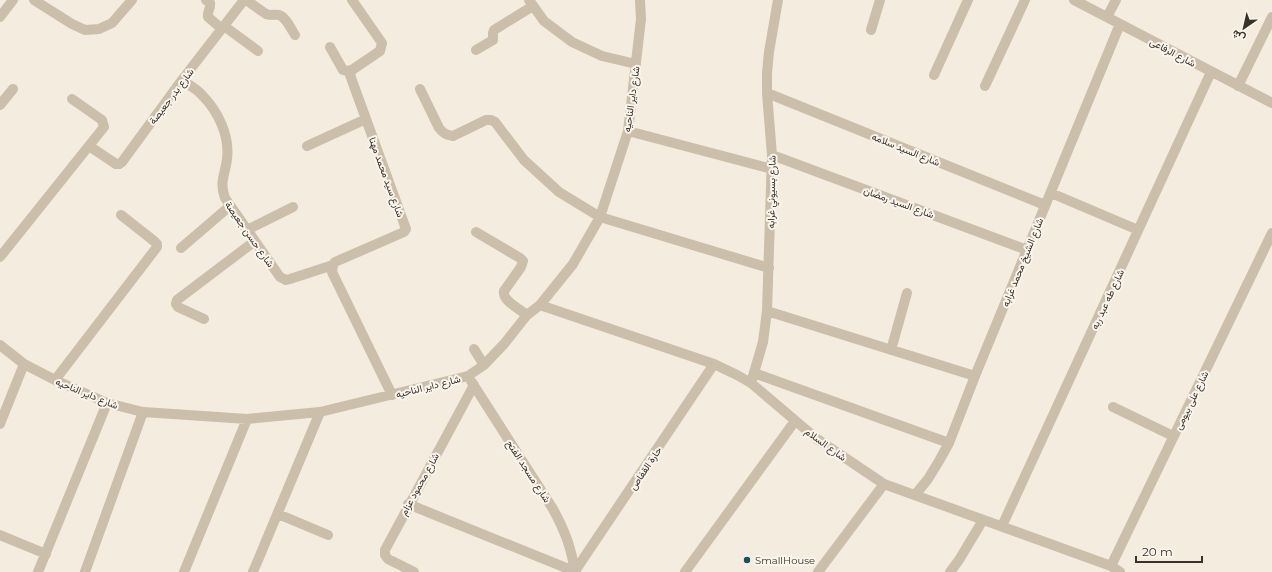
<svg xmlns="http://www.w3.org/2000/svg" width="1272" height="572" viewBox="0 0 1272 572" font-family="Montserrat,Vazirmatn,sans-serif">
<rect width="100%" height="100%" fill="#f3ecdf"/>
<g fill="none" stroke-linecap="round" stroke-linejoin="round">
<path stroke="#cbbeaa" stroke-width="10" d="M34 0 72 24 85 30 99 29 112 23 132 0
M206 0 210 3C211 8 207 12 208 17L222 29
M246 0 266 14C270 16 274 14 279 15 286 17 291 29 295 35
M352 0 382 43 380 51 352 70 350 75 406 229 404 232 335 262 333 265 332 272 392 395
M529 0 544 21 572 42 602 56 636 64
M1074 0 1272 103
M0 17 13 0
M1107 17 1116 0
M224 26 258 51
M871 30 880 0
M330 47 343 70 347 71 352 70
M476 50 493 40V33L494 30 533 6
M934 75 968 0
M182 80C189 85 197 89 202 95 218 111 230 136 227 159 225 176 219 181 225 198L280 277 286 280 290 279 333 265
M985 86 1025 0
M1238 86 1272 17
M420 89 439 128C443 133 446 135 453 136L486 120H491L495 122 524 160 559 192 600 217 769 268
M767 93 1045 205
M0 105 13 89
M628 131 772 169
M89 146 116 164H119L122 162 182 80 244 0
M307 146 366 119
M772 155 1027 250
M1051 193 1138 230
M247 230 293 207
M476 232 520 258 523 261 521 267 504 291C502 301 520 309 527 315
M181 248 230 206
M0 257 104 127 102 120 72 99
M540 305 714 364 737 375 751 383 817 439 884 484 1111 566 1120 572
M767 311 975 376
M204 319 178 307 176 304 177 300 255 241
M0 345 24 364 55 380 107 403 143 412 247 419 320 412 468 376 484 365 504 344 527 315 540 305 573 264 600 217 628 131 641 19 640 0
M474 349 484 365
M891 350 907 293
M754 373 949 443
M55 380 157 247V244L154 241 121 215
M471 381 553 509C565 531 571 547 575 572
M751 383 763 342 767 311 772 155 767 93V73L769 52 778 0
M1113 407 1173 436
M0 424 24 364
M915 495 928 479 939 461 949 443 975 376 1120 24
M408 504 576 572
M278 514 328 535
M1002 526 1211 72
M0 535 46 554
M1111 566 1272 233
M575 571 714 364
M38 572 107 403
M85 572 143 412
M184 572 247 419
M253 572 320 412
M414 572 388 559 385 555V550L474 385
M685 572 795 421
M818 572 884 484
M950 572 959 560 983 520"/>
</g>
<circle fill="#1f4f5b" stroke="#faf5ec" stroke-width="1.5" cx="747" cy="560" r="4"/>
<g text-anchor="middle" stroke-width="4" stroke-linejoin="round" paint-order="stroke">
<g font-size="10" fill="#39312a" stroke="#faf5ec">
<text transform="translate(1173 52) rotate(28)" y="4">شارع الرفاعى</text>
<text transform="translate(171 96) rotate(-53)" y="4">شارع بدر جعيصة</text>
<text transform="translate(631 99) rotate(-82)" y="4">شارع داير الناحيه</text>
<text transform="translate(906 149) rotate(22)" y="4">شارع السيد سلامه</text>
<text transform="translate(387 177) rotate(70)" y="4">شارع سيد محمد مهنا</text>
<text transform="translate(771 192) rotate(-89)" y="4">شارع بسيوني غرابه</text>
<text transform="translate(899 202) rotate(20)" y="4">شارع السيد رمضان</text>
<text transform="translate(250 234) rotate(55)" y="4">شارع حسن جعيصة</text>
<text transform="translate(1022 262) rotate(-68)" y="4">شارع الشيخ محمد غرابه</text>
<text transform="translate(1107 299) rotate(-65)" y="4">شارع طه عبد ربه</text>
<text transform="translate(428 386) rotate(-14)" y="4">شارع داير الناحيه</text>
<text transform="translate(87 393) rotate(22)" y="4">شارع داير الناحيه</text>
<text transform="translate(1191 400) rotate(-64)" y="4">شارع على بيومى</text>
<text transform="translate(826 444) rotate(36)" y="4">شارع السلام</text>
<text transform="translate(645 468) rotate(-56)" y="4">حارة القفاص</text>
<text transform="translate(529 471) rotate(57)" y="4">شارع مسجد الفتح</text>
<text transform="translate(419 484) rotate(-61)" y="4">شارع محمود عزام</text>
</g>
<g font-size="10" fill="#39312a" stroke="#faf5ec" text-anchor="start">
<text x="755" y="564">SmallHouse</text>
</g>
</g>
<g transform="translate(1244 28) rotate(214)" stroke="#faf5ec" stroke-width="3" paint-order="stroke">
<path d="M0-3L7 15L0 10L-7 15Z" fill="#39312a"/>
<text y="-6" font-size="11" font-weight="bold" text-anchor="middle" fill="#39312a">ش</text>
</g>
<path d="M1136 556v6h66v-6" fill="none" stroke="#39312a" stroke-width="2"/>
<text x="1142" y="556" font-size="12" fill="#39312a" stroke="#faf5ec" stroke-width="3" paint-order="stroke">20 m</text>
</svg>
